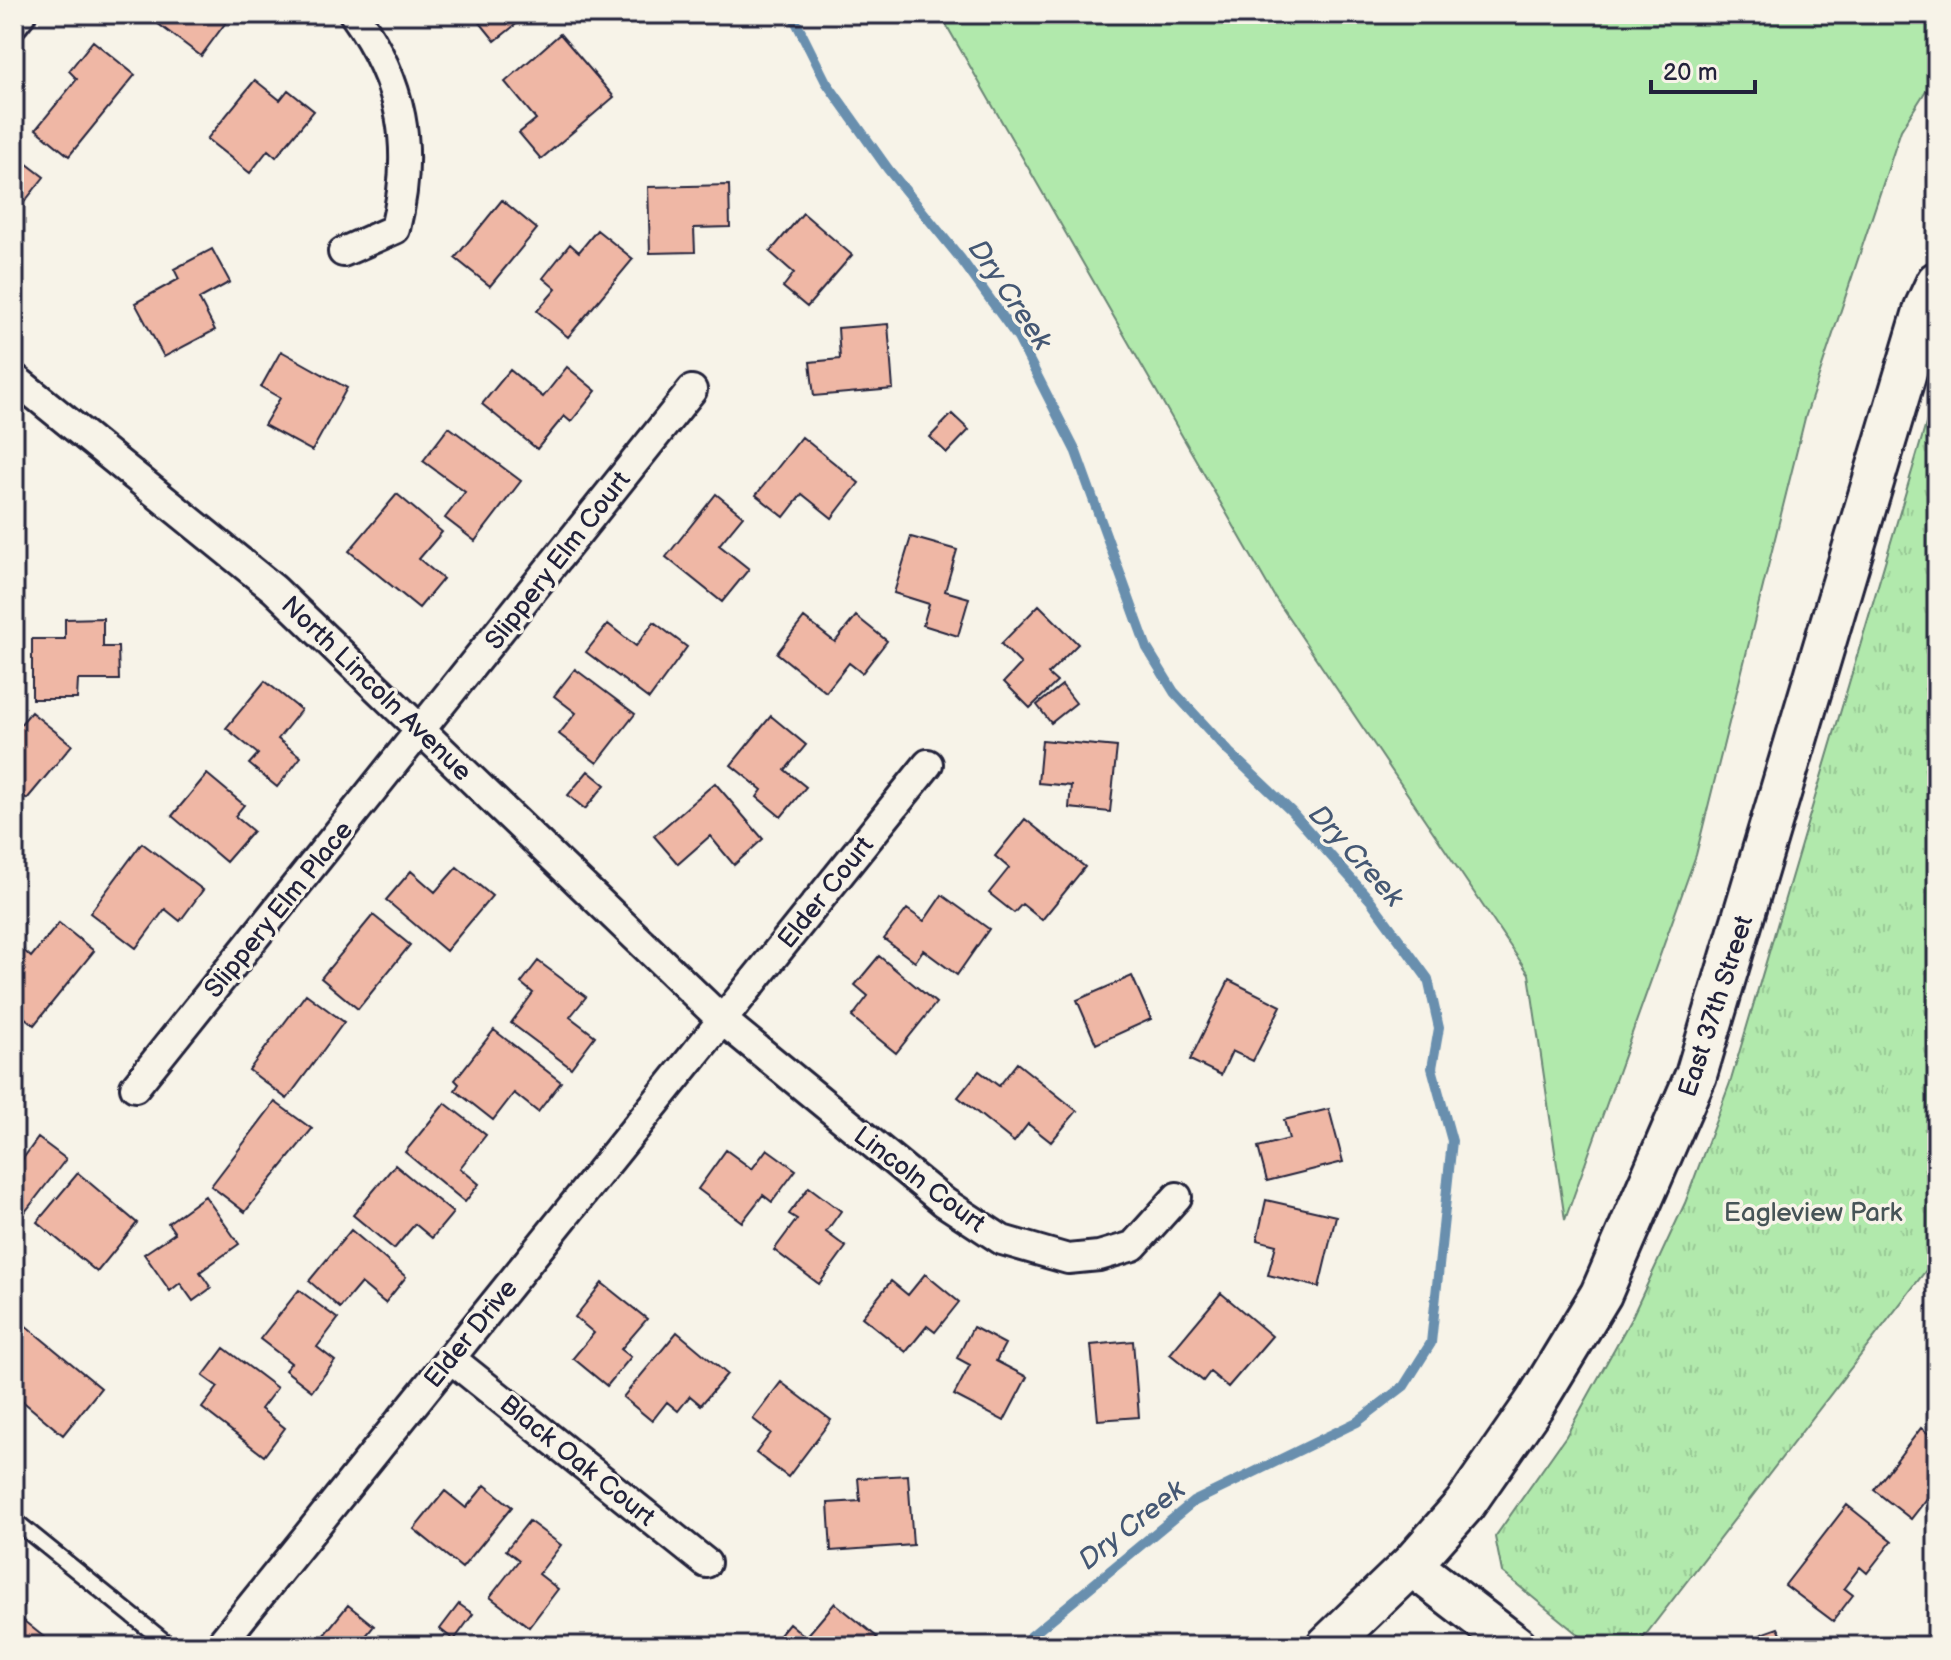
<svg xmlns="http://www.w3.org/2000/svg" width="1951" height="1660" viewBox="0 0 1951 1660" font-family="'Balsamiq Sans',sans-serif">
<defs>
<pattern id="park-tufts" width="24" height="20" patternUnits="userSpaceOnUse" patternTransform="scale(2)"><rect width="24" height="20" fill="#b1e9ac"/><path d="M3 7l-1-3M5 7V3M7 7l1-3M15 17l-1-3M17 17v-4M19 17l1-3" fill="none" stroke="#98c895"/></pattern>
</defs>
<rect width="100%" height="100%" fill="#f7f3e8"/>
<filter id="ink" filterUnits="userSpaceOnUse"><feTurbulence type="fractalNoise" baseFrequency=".0125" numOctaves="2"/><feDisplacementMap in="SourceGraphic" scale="16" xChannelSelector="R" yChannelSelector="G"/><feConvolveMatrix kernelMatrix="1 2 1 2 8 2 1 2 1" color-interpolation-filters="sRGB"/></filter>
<g filter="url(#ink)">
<path fill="#b1e9ac" stroke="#6a8674" stroke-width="2" d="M940 14H1937V73L1901 130 1805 418 1696 855 1565 1220 1529 974 1274 596Z"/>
<path fill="url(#park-tufts)" stroke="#6a8674" stroke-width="2" d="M1937 387V1256L1637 1646H1592L1502 1572 1495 1537 1566 1436 1632 1317 1685 1203 1731 1080Z"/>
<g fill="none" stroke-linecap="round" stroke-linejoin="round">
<path stroke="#698fae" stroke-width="10" d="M792 14 826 82 888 169 961 259 1018 338 1076 452 1147 648 1174 692 1229 752 1291 811 1371 901 1428 979 1439 1028 1432 1068 1452 1141 1431 1343 1404 1386 1357 1422 1193 1502 1019 1646"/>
</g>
<path fill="#efb7a5" stroke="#22223b" stroke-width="2" d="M145 14H232L201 56Z
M473 14H529L495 41Z
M560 34 614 97 541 159 519 133 536 119 505 82Z
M93 41 135 75 69 156 36 129 77 79 69 71Z
M255 80 280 100 288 90 314 111 276 157 268 150 250 173 207 139Z
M14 154 44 177 14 215Z
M729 185 730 227 694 228 695 252 650 253 648 187Z
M502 200 537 229 490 286 455 258Z
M803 213 852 255 807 307 783 287 794 273 770 252Z
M597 230 633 259 568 337 537 311 556 289 543 278 570 244 579 252Z
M212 249 230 282 199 299 215 330 164 357 135 303 179 279 174 269Z
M888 324 893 389 814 396 810 362 840 359 838 328Z
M281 351 347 388 312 451 264 425 280 398 261 387Z
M567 367 596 391 571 422 564 416 537 449 482 404 510 370 543 397Z
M952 414 969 430 947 453 930 437Z
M449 427 521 481 475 541 445 518 465 492 423 461Z
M802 437 859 483 832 518 802 494 784 517 756 495Z
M397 494 442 532 419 559 443 579 419 608 349 551Z
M716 494 743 516 719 545 749 569 722 602 666 557Z
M911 537 957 550 945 591 969 598 958 636 923 625 929 604 894 593Z
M1039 605 1078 644 1048 674 1057 682 1030 708 1004 682 1021 664 1001 644Z
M856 616 887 641 862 673 849 663 826 692 777 653 804 618 835 642Z
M103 618V647H118L119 680H78L77 699H32V639H65V619Z
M654 622 687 647 649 699 586 652 608 624 636 646Z
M575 669 635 714 597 763 559 734 576 713 554 696Z
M265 681 301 710 278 739 301 757 277 787 249 764 258 754 226 728Z
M1062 685 1076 703 1051 723 1037 705Z
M31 712 72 745 27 799 14 788V732Z
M771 716 806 745 785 770 806 787 781 817 757 797 762 790 731 765Z
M1042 740 1117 747 1110 812 1069 808 1071 786 1038 783Z
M588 771 605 785 585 809 568 795Z
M207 774 244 805 235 816 253 831 226 862 172 816Z
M715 783 763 839 734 865 710 836 678 864 654 836Z
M1025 819 1085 867 1042 920 1022 904 1014 913 989 893 1009 868 995 856Z
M142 843 203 890 180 921 165 909 136 948 90 913Z
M457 867 492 896 446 951 386 900 411 871 435 892Z
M942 895 989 929 957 975 923 950 915 962 884 939 907 909 924 921Z
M373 915 410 945 358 1009 321 978Z
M59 923 94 951 34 1025 14 1009V955L20 947 31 957Z
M879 956 936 1003 896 1053 852 1017 868 996 855 985Z
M538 961 586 997 570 1017 595 1036 571 1068 511 1023 533 993 521 983Z
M1132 976 1151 1019 1096 1044 1077 1000Z
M1229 980 1281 1006 1253 1061 1232 1051 1221 1075 1190 1060Z
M306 994 344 1022 287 1099 249 1070Z
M494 1030 561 1082 538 1112 514 1093 493 1120 455 1090 459 1084 455 1080Z
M1017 1063 1077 1111 1051 1142 1028 1124 1014 1142 958 1097 979 1071 999 1086Z
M275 1102 312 1129 245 1212 211 1186Z
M445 1103 486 1135 460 1168 479 1184 465 1202 405 1152Z
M1329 1109 1343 1162 1267 1181 1258 1147 1289 1139 1284 1120Z
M38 1138 66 1159 18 1221 14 1218V1160L19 1164Z
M767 1149 796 1170 772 1202 763 1195 742 1222 698 1189 726 1150 752 1169Z
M395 1165 453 1213 432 1238 415 1224 394 1249 353 1215Z
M78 1173 137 1223 97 1272 37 1222Z
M809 1187 841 1211 826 1232 846 1247 819 1284 774 1250 797 1219 789 1214Z
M205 1196 239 1244 200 1272 211 1288 193 1301 180 1283 170 1291 144 1254 175 1233 168 1223Z
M1266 1200 1336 1216 1319 1287 1268 1275 1276 1245 1257 1240Z
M351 1230 406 1277 385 1303 361 1283 340 1308 309 1281Z
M925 1274 959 1302 935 1332 927 1326 906 1352 862 1317 891 1281 908 1295Z
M602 1283 647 1319 621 1349 631 1357 607 1386 573 1358 594 1333 575 1317Z
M299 1290 338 1319 317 1347 335 1361 312 1391 285 1370 291 1363 260 1339Z
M1221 1293 1272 1336 1228 1387 1210 1372 1203 1381 1170 1354Z
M14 1316 101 1388 63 1435 14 1394Z
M973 1327 1005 1344 996 1361 1027 1377 1004 1421 954 1395 970 1365 957 1358Z
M677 1332 727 1374 701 1405 690 1396 678 1411 667 1402 652 1421 623 1397Z
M1133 1341 1139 1417 1098 1420 1091 1345Z
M224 1348 277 1388 261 1409 285 1428 264 1456 202 1408 218 1387 203 1376Z
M781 1382 831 1420 788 1477 756 1453 771 1433 753 1419Z
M1921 1428 1937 1440V1498L1935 1501 1929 1496 1911 1519 1874 1490Z
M908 1475 913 1545 831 1551 828 1503 860 1501 858 1478Z
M485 1485 512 1507 462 1568 414 1529 445 1491 466 1508Z
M1847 1505 1892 1541 1867 1573 1860 1567 1844 1588 1853 1595 1833 1621 1785 1585Z
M529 1521 561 1545 539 1574 558 1589 529 1627 490 1597 519 1560 506 1550Z
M835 1603 877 1637 870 1646H770L789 1623 806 1637Z
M459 1604 473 1614 454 1640 440 1629Z
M348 1605 374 1626 360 1643 363 1646H315Z
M14 1613 55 1646H14Z
M1778 1628 1787 1646H1742L1764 1633Z"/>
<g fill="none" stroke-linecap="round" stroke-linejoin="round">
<g stroke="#22223b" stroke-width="20">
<path id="lane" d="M14 1520 170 1646"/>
</g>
<g stroke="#22223b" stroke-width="34">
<path id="street" d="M14 23 21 14
M343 252 395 229C415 147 403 83 354 14
M14 378 274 589 721 1019 944 1202 1002 1240 1068 1259 1099 1256 1133 1246 1177 1197
M135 1087 692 390
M450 1358 706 1563
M219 1646 928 764"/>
</g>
<g stroke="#22223b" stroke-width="46">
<path id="secondary" d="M1411 1565 1516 1646
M1327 1646 1411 1565 1465 1504 1535 1403 1601 1294 1696 1075 1925 308 1937 282"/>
</g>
<use href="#lane" stroke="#f7f3e8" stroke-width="14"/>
<use href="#street" stroke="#f7f3e8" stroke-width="28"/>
<use href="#secondary" stroke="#f7f3e8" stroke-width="40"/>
</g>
</g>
<g text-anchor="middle" stroke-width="7" stroke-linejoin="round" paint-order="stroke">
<g font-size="26" fill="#22223b" stroke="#f7f3e8">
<text transform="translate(557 560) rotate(-52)" y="9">Slippery Elm Court</text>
<text transform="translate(377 688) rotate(44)" y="9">North Lincoln Avenue</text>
<text transform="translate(825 892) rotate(-51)" y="9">Elder Court</text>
<text transform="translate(278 909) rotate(-51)" y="9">Slippery Elm Place</text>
<text transform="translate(1715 1006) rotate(-72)" y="9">East 37th Street</text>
<text transform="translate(920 1179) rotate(37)" y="9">Lincoln Court</text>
<text transform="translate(470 1333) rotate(-51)" y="9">Elder Drive</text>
<text transform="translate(578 1460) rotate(39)" y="9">Black Oak Court</text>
</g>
<g font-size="26" fill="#465457" stroke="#f7f3e8">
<text x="1813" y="1221">Eagleview Park</text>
</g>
<g font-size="28" font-style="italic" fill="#455874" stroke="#f7f3e8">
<text transform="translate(1011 294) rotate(56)" y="10">Dry Creek</text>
<text transform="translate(1357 855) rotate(48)" y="10">Dry Creek</text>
<text transform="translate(1131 1524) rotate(-38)" y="10">Dry Creek</text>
</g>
</g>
<rect width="1951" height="1660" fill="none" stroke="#f7f3e8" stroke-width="48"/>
<rect x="24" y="24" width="1903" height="1612" fill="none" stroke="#22223b" stroke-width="3" filter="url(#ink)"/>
<path d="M1651 80v12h104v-12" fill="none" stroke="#22223b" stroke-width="4"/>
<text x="1663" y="80" font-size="24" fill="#22223b" stroke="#f7f3e8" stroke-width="6" paint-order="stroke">20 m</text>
</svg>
